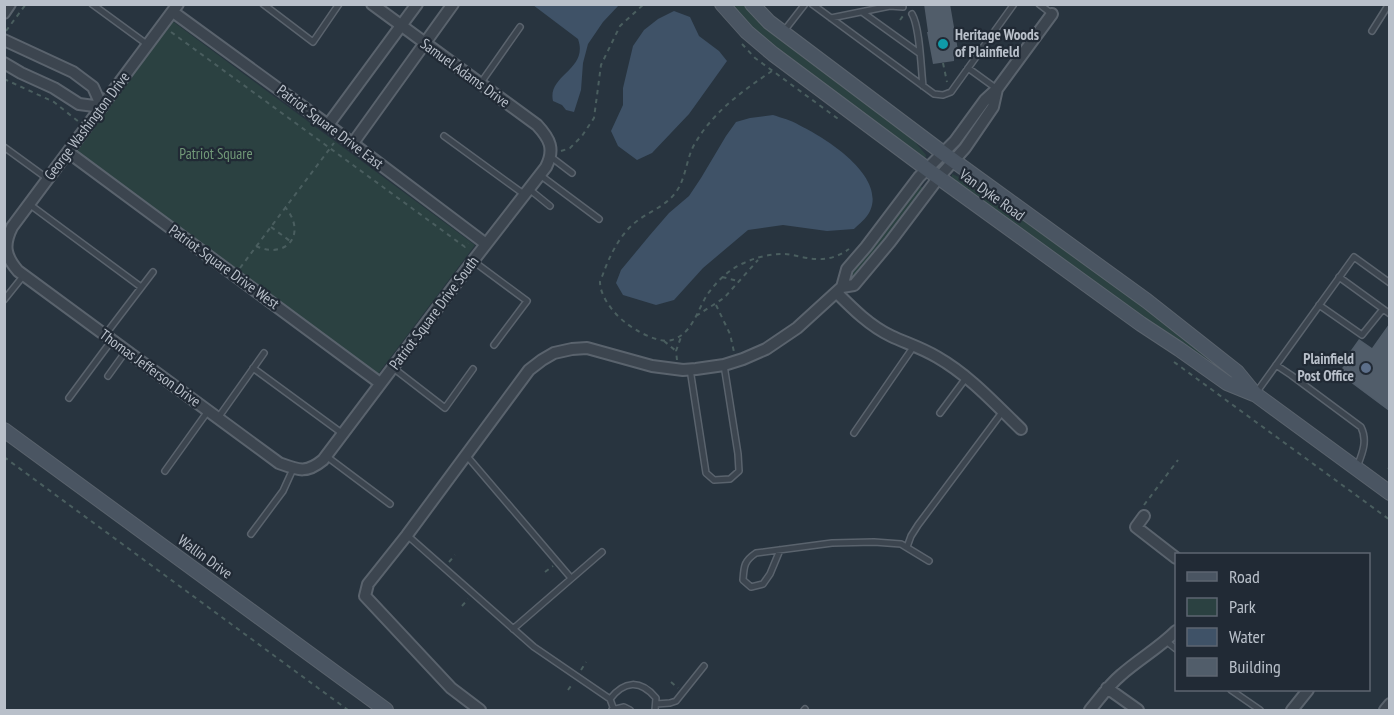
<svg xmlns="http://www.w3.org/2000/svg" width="1394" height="715" viewBox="0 0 1394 715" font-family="'PT Sans Narrow',sans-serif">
<rect width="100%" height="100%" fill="#28343f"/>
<path fill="#2b4141" d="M727 5H745L754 14 906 131 926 155 925 160 767 44Z
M171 20 475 245 378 374 74 150Z
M952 174 959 177 1008 212 1046 233 1147 307 1238 380 1194 350 1143 321 952 179Z
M918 186 922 187V190L858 273 848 282 850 274Z"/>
<path fill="#3f5267" d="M533 5H619L603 22 588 44 583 63 581 90 574 112 566 110 562 105 553 101C547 75 589 70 578 39Z
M674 11 690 17 699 36 719 51 727 61 689 114 652 153 637 160 618 146 611 131 623 105V88L633 46 644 30 658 19Z
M773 115C782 118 791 120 799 125 826 138 886 176 870 211 867 218 859 224 854 229L827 231 783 225 748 230 703 268 674 300 656 305 623 295 616 283 621 270 650 235 669 213 689 196 701 178 726 136 736 122 750 118Z"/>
<path fill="#515d6a" d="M924 4H950L959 56 954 57V61L933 64 927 32H928Z
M1389 324V411L1338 373 1347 362 1344 360 1359 339 1372 348Z"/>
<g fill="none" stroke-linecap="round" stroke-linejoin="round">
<g stroke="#5a636d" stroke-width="8">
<path id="lane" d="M92 4 148 45
M263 4 313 42 339 4
M812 4 934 94 943 95 951 92 1014 4
M1039 4 1052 14
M862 12 919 53
M912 14C920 27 921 69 923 86
M831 18 890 6 903 7
M784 31 805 4
M1372 31 1389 4
M968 68 997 89
M480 84 520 27
M444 136 525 195
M4 147 48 179
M551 157 572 173
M540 175 599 219
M529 189 550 206
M29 204 141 287
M473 261 527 301 494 345
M1339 277 1390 314
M4 300 24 275
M1319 305 1362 335 1383 309
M105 335 153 272
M1276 365 1291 375 1361 427C1368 441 1362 454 1357 467
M392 367 445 408 473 369
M253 368 343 434
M690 369 706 473 714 480 730 479 739 471 738 454 724 365
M108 376 126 351
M1256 393 1354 257 1390 283
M69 398 112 340
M940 413 966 378
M218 418 264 353
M854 433 914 346
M466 455 571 578
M326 456 390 504
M165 471 208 411
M251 534 283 491 293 469
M407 535 534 647 610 699
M907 547 911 536 918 525 1003 411
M780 550 770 574 763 584 751 587 743 580C744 566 744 561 756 553L832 543 874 542 901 544 929 561
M513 629 602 552
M1166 641 1176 649
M1231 690 1260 710
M656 704 670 703 676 701 704 666
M612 710 624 707 630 710
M614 710 610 699C624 681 640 679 656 698L655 710
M804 710 805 709"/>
</g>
<g stroke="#5a636d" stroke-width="14">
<path id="street" d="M178 4 12 227C3 245 5 256 18 271L279 463C298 470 306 474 323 460L473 261 546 167C555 149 550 139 537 125L372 4
M173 12 328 125 486 244
M4 13 10 4
M4 40 73 72 93 87 102 107
M4 63 21 73 54 88 79 104 102 107
M328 125 417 4
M353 143 453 4
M68 152 380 383
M842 287 854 285 890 242 939 177 965 148 993 107 997 89
M837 293C853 309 870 326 891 336 906 343 922 348 937 357 970 376 994 403 1021 429
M1144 516 1136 527 1176 558
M1107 688 1138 710
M480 710 451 688 365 596 368 584 407 535 529 370 542 360 554 353 572 349 587 348 652 366 683 370 696 369 724 365 743 359 766 349 797 328 842 287 847 269 866 247 919 177 955 141 985 100 997 89 1052 14
M1090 710C1100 698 1109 685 1121 675 1139 659 1159 648 1176 631
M1292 710 1308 690
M1385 710 1390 704"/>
</g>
<g stroke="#5a636d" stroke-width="16">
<path id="secondary" d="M722 4 747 32 773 54 927 169 1141 324 1179 349 1227 383 1254 394
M752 4 769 22 943 153 1147 301 1237 372 1255 394 1390 493
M4 430 386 710"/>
</g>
<path stroke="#4a5e5f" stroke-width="2" stroke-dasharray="4.5 4.5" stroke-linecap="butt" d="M900 20 903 16
M6 31 26 4
M171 32 465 247 468 243
M742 44 755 58 841 121
M943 63 947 82
M772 71C742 91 712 113 694 145 686 160 686 178 676 192 666 206 650 211 637 221 620 234 610 255 603 274 602 277 600 280 600 282 600 297 615 315 626 323 636 331 659 344 672 340 692 334 697 311 707 295 717 281 728 270 744 263 756 257 771 254 784 254 790 254 796 256 802 257 820 261 833 260 849 249
M4 79 54 102 79 122
M561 151 570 148 582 136 594 118 601 65 620 26 644 4
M271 227 290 241
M256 246C286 260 308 234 285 207
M240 268 334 143
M722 277 738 281
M716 305 730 334 734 352
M696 316 724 298 758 260
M664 341 676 351
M677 360 676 351 681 337
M1174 362 1390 520
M4 457 348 710
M1388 469 1390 467
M1144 505 1178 460
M449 562 455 555
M545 572 553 566
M462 606 468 599
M581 670 586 662
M671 682 678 688
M568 690 573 683"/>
<use href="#lane" stroke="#3c454f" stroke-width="5"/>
<use href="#street" stroke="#3c454f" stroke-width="10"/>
<use href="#secondary" stroke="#4a5562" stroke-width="14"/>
</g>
<circle fill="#0f9aa8" stroke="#212a35" stroke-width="2" cx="943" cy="44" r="6"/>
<circle fill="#5c6f8a" stroke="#212a35" stroke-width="2" cx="1366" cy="368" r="6"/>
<g text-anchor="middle" stroke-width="4.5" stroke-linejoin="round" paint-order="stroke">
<g font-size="15" font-weight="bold" fill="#b9c0ca" stroke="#212a35" text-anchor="start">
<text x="955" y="40">Heritage Woods<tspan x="955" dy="17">of Plainfield</tspan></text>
<text x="1354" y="364" text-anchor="end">Plainfield<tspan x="1354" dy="17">Post Office</tspan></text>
</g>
<g font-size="15" fill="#b9c0ca" stroke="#212a35">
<text transform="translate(465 73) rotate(36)" y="5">Samuel Adams Drive</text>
<text transform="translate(87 126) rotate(-53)" y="5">George Washington Drive</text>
<text transform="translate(330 127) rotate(37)" y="5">Patriot Square Drive East</text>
<text transform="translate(992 195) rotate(36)" y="5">Van Dyke Road</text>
<text transform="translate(224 267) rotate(36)" y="5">Patriot Square Drive West</text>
<text transform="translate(434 313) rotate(-53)" y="5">Patriot Square Drive South</text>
<text transform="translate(150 368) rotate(36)" y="5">Thomas Jefferson Drive</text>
<text transform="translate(205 557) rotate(36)" y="5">Wallin Drive</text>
</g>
<g font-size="15" fill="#719978" stroke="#212a35">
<text x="216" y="159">Patriot Square</text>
</g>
</g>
<rect width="1394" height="715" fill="none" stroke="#b9c0ca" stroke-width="12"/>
<rect x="1175" y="553" width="195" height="138" fill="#212a35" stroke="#5e6671" stroke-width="1.5"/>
<rect x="1187" y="572" width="30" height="9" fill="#4a5562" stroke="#5e6671" stroke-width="1.5"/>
<text x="1229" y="583" font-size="18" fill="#b9c0ca">Road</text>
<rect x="1187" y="598" width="30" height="18" fill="#2b4141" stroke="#5e6671" stroke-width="1.5"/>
<text x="1229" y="613" font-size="18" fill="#b9c0ca">Park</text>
<rect x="1187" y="628" width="30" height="18" fill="#3f5267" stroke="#5e6671" stroke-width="1.5"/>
<text x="1229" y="643" font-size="18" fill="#b9c0ca">Water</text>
<rect x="1187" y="658" width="30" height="18" fill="#515d6a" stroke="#5e6671" stroke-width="1.5"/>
<text x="1229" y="673" font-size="18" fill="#b9c0ca">Building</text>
</svg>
